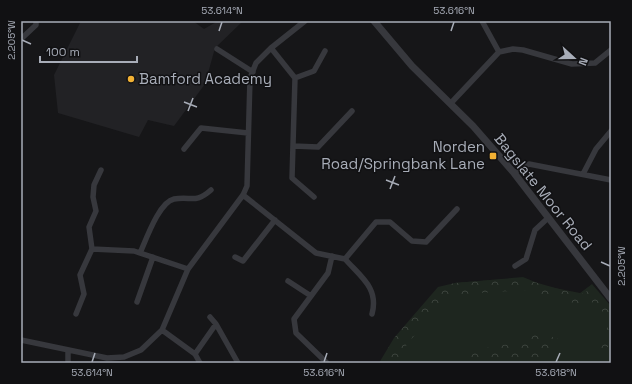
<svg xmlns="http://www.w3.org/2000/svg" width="632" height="384" viewBox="0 0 632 384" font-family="'Space Grotesk',sans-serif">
<defs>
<pattern id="forest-crowns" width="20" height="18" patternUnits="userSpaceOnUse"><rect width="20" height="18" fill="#1e261f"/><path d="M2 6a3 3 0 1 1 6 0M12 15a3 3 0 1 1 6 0" fill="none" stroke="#3c433d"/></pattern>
</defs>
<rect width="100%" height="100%" fill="#161618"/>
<path fill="#222225" d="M81 21H193L204 29 218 21H243L215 48 205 84 174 126 148 120 139 137 58 113 54 75Z"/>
<path fill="#1e261f" d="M523 277 545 286 580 293 592 284 611 306V363H391L395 353 454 283Z"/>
<path fill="url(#forest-crowns)" d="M520 278 580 295 593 288 611 310V346L598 350 596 342 607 333V318L597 304 591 302 581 305 527 290 447 295 401 352 396 363H379L394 338 438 287 455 283Z
M538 332 561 340 549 356V363H454L455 360 486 348 520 342Z"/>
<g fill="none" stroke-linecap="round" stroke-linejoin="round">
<path stroke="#37383d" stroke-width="5.5" d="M482 21 499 52
M21 39 36 25V21
M271 48 295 78
M217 49 253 72
M451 103 499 52 513 49 523 50 572 64 595 63 611 50
M293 146 318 147 352 111
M184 149 201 128 248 133
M514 173 529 164 611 180
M583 174 596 149 611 131
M243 195 316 253 345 259
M314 197 292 178 295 78 314 71 325 51
M92 249 134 251 188 269
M140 253C146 240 159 202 174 199 192 196 195 204 211 190
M235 257 243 261 275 220
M345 259 376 222H390L412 241 426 242 457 209
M345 259C361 277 379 288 372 314
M515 266 526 259 535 230 548 218
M288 281 311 296
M137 302 153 257
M76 314 84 294 80 275 92 249 89 227 96 211 93 197 94 185 101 170
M210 317 216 324
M162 330 195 354 200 363
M21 340 107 358 124 357 141 350 162 330 188 269 243 195 247 186 250 78 256 63 271 48 305 21
M68 351V363
M195 354 216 324 238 363
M327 363 296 333 294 319 328 273 332 256"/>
<path stroke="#37383d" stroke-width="7" d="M374 21 412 66 473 126 514 173 611 299"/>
</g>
<path fill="none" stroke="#a8adb8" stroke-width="1.5" d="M219 31 222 22M451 31 454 22M22 40 31 44M184 102 197 107M188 111 193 98M386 180 399 185M390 189 395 176M601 262 610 266M92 362 95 353M324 362 327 353M556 362 560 353"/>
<g fill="#f2b134" stroke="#111113" stroke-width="1.5">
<circle cx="131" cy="79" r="4"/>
<rect x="489" y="152" width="8" height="8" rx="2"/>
</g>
<g text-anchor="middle" stroke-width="3" stroke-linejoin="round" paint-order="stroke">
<g font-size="15" fill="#a8adb8" stroke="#111113" text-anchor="start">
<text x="139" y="84">Bamford Academy</text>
<text x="485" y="152" text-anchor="end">Norden<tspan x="485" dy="17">Road/Springbank Lane</tspan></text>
</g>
<g font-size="15" fill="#a8adb8" stroke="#111113">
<text transform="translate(543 192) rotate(51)" y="5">Bagslate Moor Road</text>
</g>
</g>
<rect width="632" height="384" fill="none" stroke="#111113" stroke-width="44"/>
<g transform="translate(574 58) rotate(111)" stroke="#111113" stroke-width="3" paint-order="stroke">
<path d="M0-3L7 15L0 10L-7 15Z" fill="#a8adb8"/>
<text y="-6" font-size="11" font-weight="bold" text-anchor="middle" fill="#a8adb8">N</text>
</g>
<path d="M40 56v6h97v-6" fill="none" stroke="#a8adb8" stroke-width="2"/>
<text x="46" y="56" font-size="12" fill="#a8adb8" stroke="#111113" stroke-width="3" paint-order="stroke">100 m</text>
<rect x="22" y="22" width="588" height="340" fill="none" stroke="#a8adb8" stroke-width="1.5"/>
<g font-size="10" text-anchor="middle" fill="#a8adb8">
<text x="222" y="14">53.614°N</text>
<text x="454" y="14">53.616°N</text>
<text transform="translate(11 40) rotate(-90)" y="4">2.205°W</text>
<text transform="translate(621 266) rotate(-90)" y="4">2.205°W</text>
<text x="92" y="376">53.614°N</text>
<text x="324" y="376">53.616°N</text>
<text x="556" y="376">53.618°N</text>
</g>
</svg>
